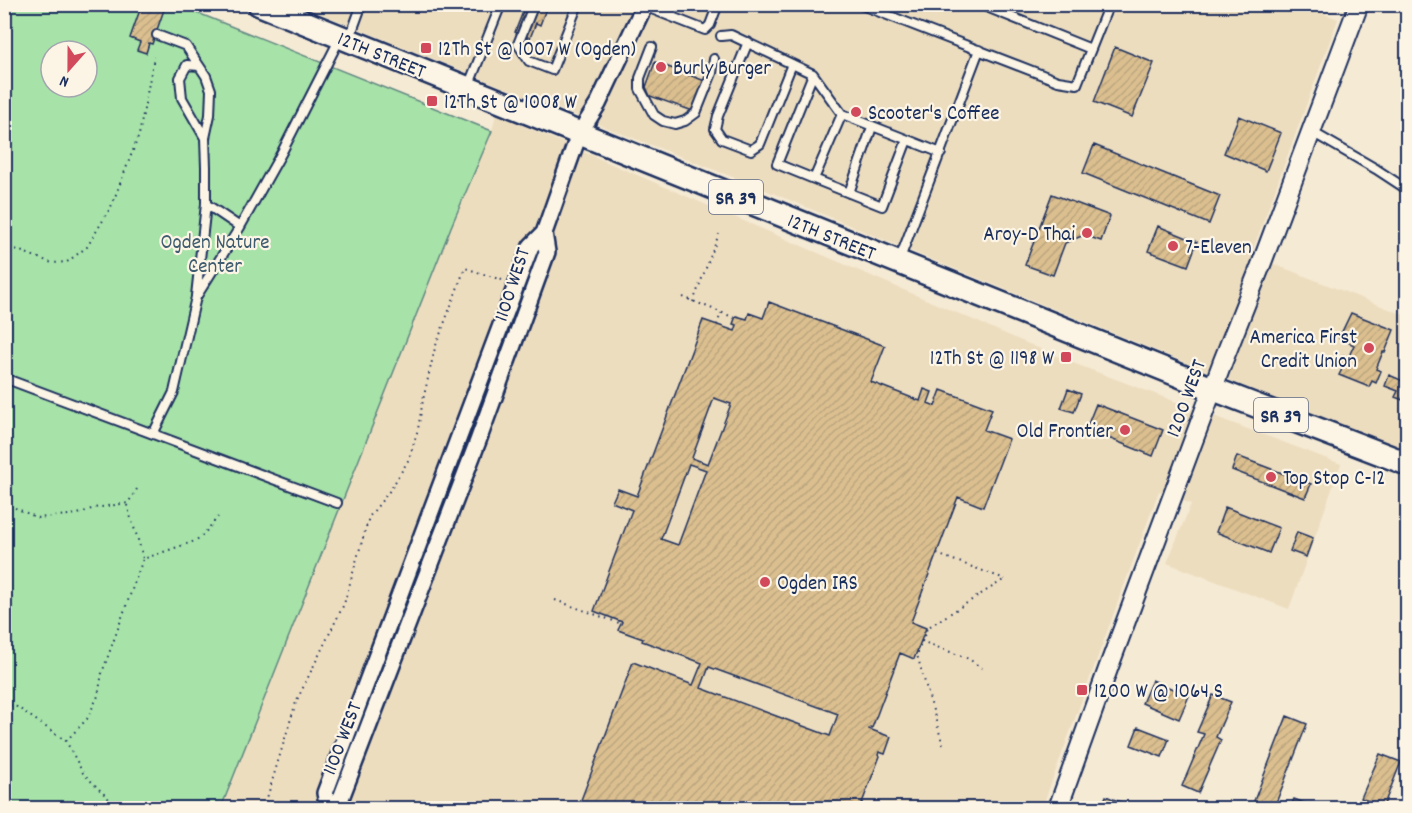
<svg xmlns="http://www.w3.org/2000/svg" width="1412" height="813" viewBox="0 0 1412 813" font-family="Dekko,sans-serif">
<defs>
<pattern id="building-hatch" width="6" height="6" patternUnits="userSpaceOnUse" patternTransform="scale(1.5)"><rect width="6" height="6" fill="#dbbf8f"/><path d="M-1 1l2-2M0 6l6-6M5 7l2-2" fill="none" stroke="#bba47e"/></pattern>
</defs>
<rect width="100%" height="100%" fill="#f5ead4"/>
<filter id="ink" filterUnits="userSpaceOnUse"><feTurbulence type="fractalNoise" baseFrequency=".0167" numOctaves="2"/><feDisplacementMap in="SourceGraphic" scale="12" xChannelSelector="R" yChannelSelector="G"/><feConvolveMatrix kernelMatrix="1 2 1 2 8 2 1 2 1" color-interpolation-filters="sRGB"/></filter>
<g filter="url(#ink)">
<path fill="#edddbf" d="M1299 4 1338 19 1251 255 1407 316V452L906 249 753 185 480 78 300 5Z
M496 114 1073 363 1341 464 1289 609 1167 563 1191 504 1159 491 1042 808H221L451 227 492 131Z"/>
<path fill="#a7e2a8" stroke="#618883" stroke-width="1.5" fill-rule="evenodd" d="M5 5H178L492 131 451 227 221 808H5ZM51 51H87V87H51Z"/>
<path fill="url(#building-hatch)" stroke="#1b2f5e" stroke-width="1.5" fill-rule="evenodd" d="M142 4H166L152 44 149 43 146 53 137 50 140 42 130 38Z
M526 4H544L542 7 546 9 540 25 536 23 530 38 515 32Z
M1115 47 1154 63 1132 117 1094 102Z
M655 62 705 81 693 111 650 96 646 87Z
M1239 116 1281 133 1266 171 1224 153Z
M1094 145 1220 196 1209 224 1083 173Z
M1052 194 1110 216 1101 241 1084 235 1065 243 1053 275 1025 265Z
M1158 226 1197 242 1188 266 1148 251Z
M769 302 885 346 871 382 920 401 924 389 932 392 928 403 935 406 941 390 992 409 984 430 1009 439 983 507 958 497 911 622 926 628 914 659 900 653 872 728 870 727 869 729 891 737 885 754 879 752 878 755 880 756 860 808H578L633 662 693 685 702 663 642 641 643 639 618 630 622 622 594 611 632 510 612 502 618 489 637 496 703 320 735 331 737 325 733 324 736 316 747 319 749 313 763 318ZM714 398 731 404 708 464 692 458ZM689 464 706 470 678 545 661 539ZM709 667 838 714 830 736 701 688Z
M1351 313 1394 330 1385 352H1383L1376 369 1381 371 1376 383 1372 381 1369 387 1339 375 1342 369 1339 367 1343 356 1348 358 1354 345 1339 338Z
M1389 375 1408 383V402L1395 397 1398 391 1385 386Z
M1068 389 1081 394 1074 412 1061 408Z
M1096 404 1163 430 1153 456 1086 429Z
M1237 456 1311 484 1305 498 1232 470Z
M1225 507 1279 528 1269 553 1216 532Z
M1297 532 1313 538 1306 557 1290 551Z
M1152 680 1189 696 1179 719 1142 703Z
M1213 695 1231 702 1216 737 1221 740 1198 793 1182 786 1204 734 1197 732Z
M1287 716 1307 724 1274 808H1258L1252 806Z
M1138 727 1169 739 1162 757 1131 745Z
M1380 754 1401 762 1383 807 1361 798Z
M1106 796 1135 808H1101Z
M1294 799 1317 808H1290Z"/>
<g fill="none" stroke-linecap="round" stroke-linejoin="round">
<g stroke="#1b2f5e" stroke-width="12">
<path id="service" d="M534 4 518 44 529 61 552 70 578 4
M859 4 1058 81 1077 84 1109 4
M979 4 1091 49
M644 6 705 30 710 25 718 4
M670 16 675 4
M157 35 186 46 206 76 211 90 210 115 205 138
M721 36 731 35 813 74
M350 37 362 4
M748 42 718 116 715 129 722 139 751 150 760 144 792 64
M652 47 640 78V89L654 115 663 121 675 124 685 121 696 113 712 73 714 59
M468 87 501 4
M842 114 813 74 777 164 814 179 842 114 941 153
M1312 132 1376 169 1408 190
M814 179 882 206 907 140
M849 193 872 127
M206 204 240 227
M899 261 979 50
M196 296 206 204V167L205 138 182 98 180 78 187 65 199 66
M4 378 337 503
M153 434 174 392 196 297 240 227 282 152 339 40"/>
</g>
<g stroke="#1b2f5e" stroke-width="20">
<path id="minor" d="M328 808 325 793 527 256 531 246 544 233 579 134 598 104 645 4
M328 808 341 798 478 441 547 252 544 233"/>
</g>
<g stroke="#1b2f5e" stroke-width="22">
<path id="tertiary" d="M1058 808 1108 669 1223 361 1261 265 1359 4"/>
</g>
<g stroke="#1b2f5e" stroke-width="27">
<path id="primary" d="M259 4 1213 389 1408 464"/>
</g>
<path stroke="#1b2f5e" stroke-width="2" stroke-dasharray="1.5 4.5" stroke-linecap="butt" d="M4 247 15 249 52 263 67 262 87 247 111 207 139 135 154 57
M683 297 735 318
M693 302 719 234
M717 325 721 313
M4 503 38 518 78 514 94 508 128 503 137 489
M127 505C132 523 139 540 143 559
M937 554 1005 579
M555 600 619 623
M921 641 969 659 983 669
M4 704 17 707 66 741 83 773 118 808
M66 741 87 719 98 696 102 673 143 559 195 541 203 535 218 517
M943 745 917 655 927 628 1005 579
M264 808 296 702 344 604 369 517 391 489 409 459 418 429 423 400 435 348 465 268 502 280"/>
<use href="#service" stroke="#fcf5e5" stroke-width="8"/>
<use href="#minor" stroke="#fcf5e5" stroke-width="15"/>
<use href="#tertiary" stroke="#fcf5e5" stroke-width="18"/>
<use href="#primary" stroke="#fcf5e5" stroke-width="22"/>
</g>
</g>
<g fill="#d1495b" stroke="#fcf5e5" stroke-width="2">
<rect x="420" y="42" width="12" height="12" rx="3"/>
<circle cx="661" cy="67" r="6"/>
<rect x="426" y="95" width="12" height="12" rx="3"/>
<circle cx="856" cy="112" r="6"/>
<circle cx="1087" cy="233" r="6"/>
<circle cx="1173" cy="246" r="6"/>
<circle cx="1369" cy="348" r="6"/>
<rect x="1060" y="351" width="12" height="12" rx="3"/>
<circle cx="1125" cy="430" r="6"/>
<circle cx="1271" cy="477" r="6"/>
<circle cx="765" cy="582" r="6"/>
<rect x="1076" y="684" width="12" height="12" rx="3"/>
</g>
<g text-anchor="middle" stroke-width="4.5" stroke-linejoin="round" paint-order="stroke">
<g fill="#fcf5e5" stroke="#5e6a86" stroke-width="1.5">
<rect x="709" y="180" width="54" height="34" rx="4.5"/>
<rect x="1254" y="398" width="54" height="34" rx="4.5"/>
</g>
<g font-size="20" font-weight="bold" fill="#1b2f5e">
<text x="736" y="204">SR 39</text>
<text x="1281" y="422">SR 39</text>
</g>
<g font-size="21" fill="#1b2f5e" stroke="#fcf5e5" text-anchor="start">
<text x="438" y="55">12Th St @ 1007 W (Ogden)</text>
<text x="673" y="74">Burly Burger</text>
<text x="444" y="108">12Th St @ 1008 W</text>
<text x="868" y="119">Scooter's Coffee</text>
<text x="1075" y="240" text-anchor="end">Aroy-D Thai</text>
<text x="1185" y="253">7-Eleven</text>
<text x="1357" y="343" text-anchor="end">America First<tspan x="1357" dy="24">Credit Union</tspan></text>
<text x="1054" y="364" text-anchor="end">12Th St @ 1198 W</text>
<text x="1113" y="437" text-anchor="end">Old Frontier</text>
<text x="1283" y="484">Top Stop C-12</text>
<text x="777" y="589">Ogden IRS</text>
<text x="1094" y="697">1200 W @ 1064 S</text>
</g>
<g font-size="21" fill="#1b2f5e" stroke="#fcf5e5">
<text transform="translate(382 54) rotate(22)" y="7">12TH STREET</text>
<text transform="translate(832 236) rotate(22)" y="7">12TH STREET</text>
<text transform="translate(511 284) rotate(-72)" y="7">1100 WEST</text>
<text transform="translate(1185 398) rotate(-70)" y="7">1200 WEST</text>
<text transform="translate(341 738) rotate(-69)" y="7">1100 WEST</text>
</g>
<g font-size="21" fill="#3e5c70" stroke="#fcf5e5">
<text x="215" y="248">Ogden Nature<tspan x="215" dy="24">Center</tspan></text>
</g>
</g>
<rect width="1412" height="813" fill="none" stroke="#fcf5e5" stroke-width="24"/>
<rect x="12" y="12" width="1388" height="789" fill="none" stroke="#1b2f5e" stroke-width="2" filter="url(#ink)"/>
<g transform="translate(69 69) rotate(201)"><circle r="28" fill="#fcf5e5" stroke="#a2a6af" stroke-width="1.5"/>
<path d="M0-4.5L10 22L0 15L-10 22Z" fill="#d1495b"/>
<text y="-9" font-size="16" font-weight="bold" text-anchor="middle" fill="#1b2f5e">N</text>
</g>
</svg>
